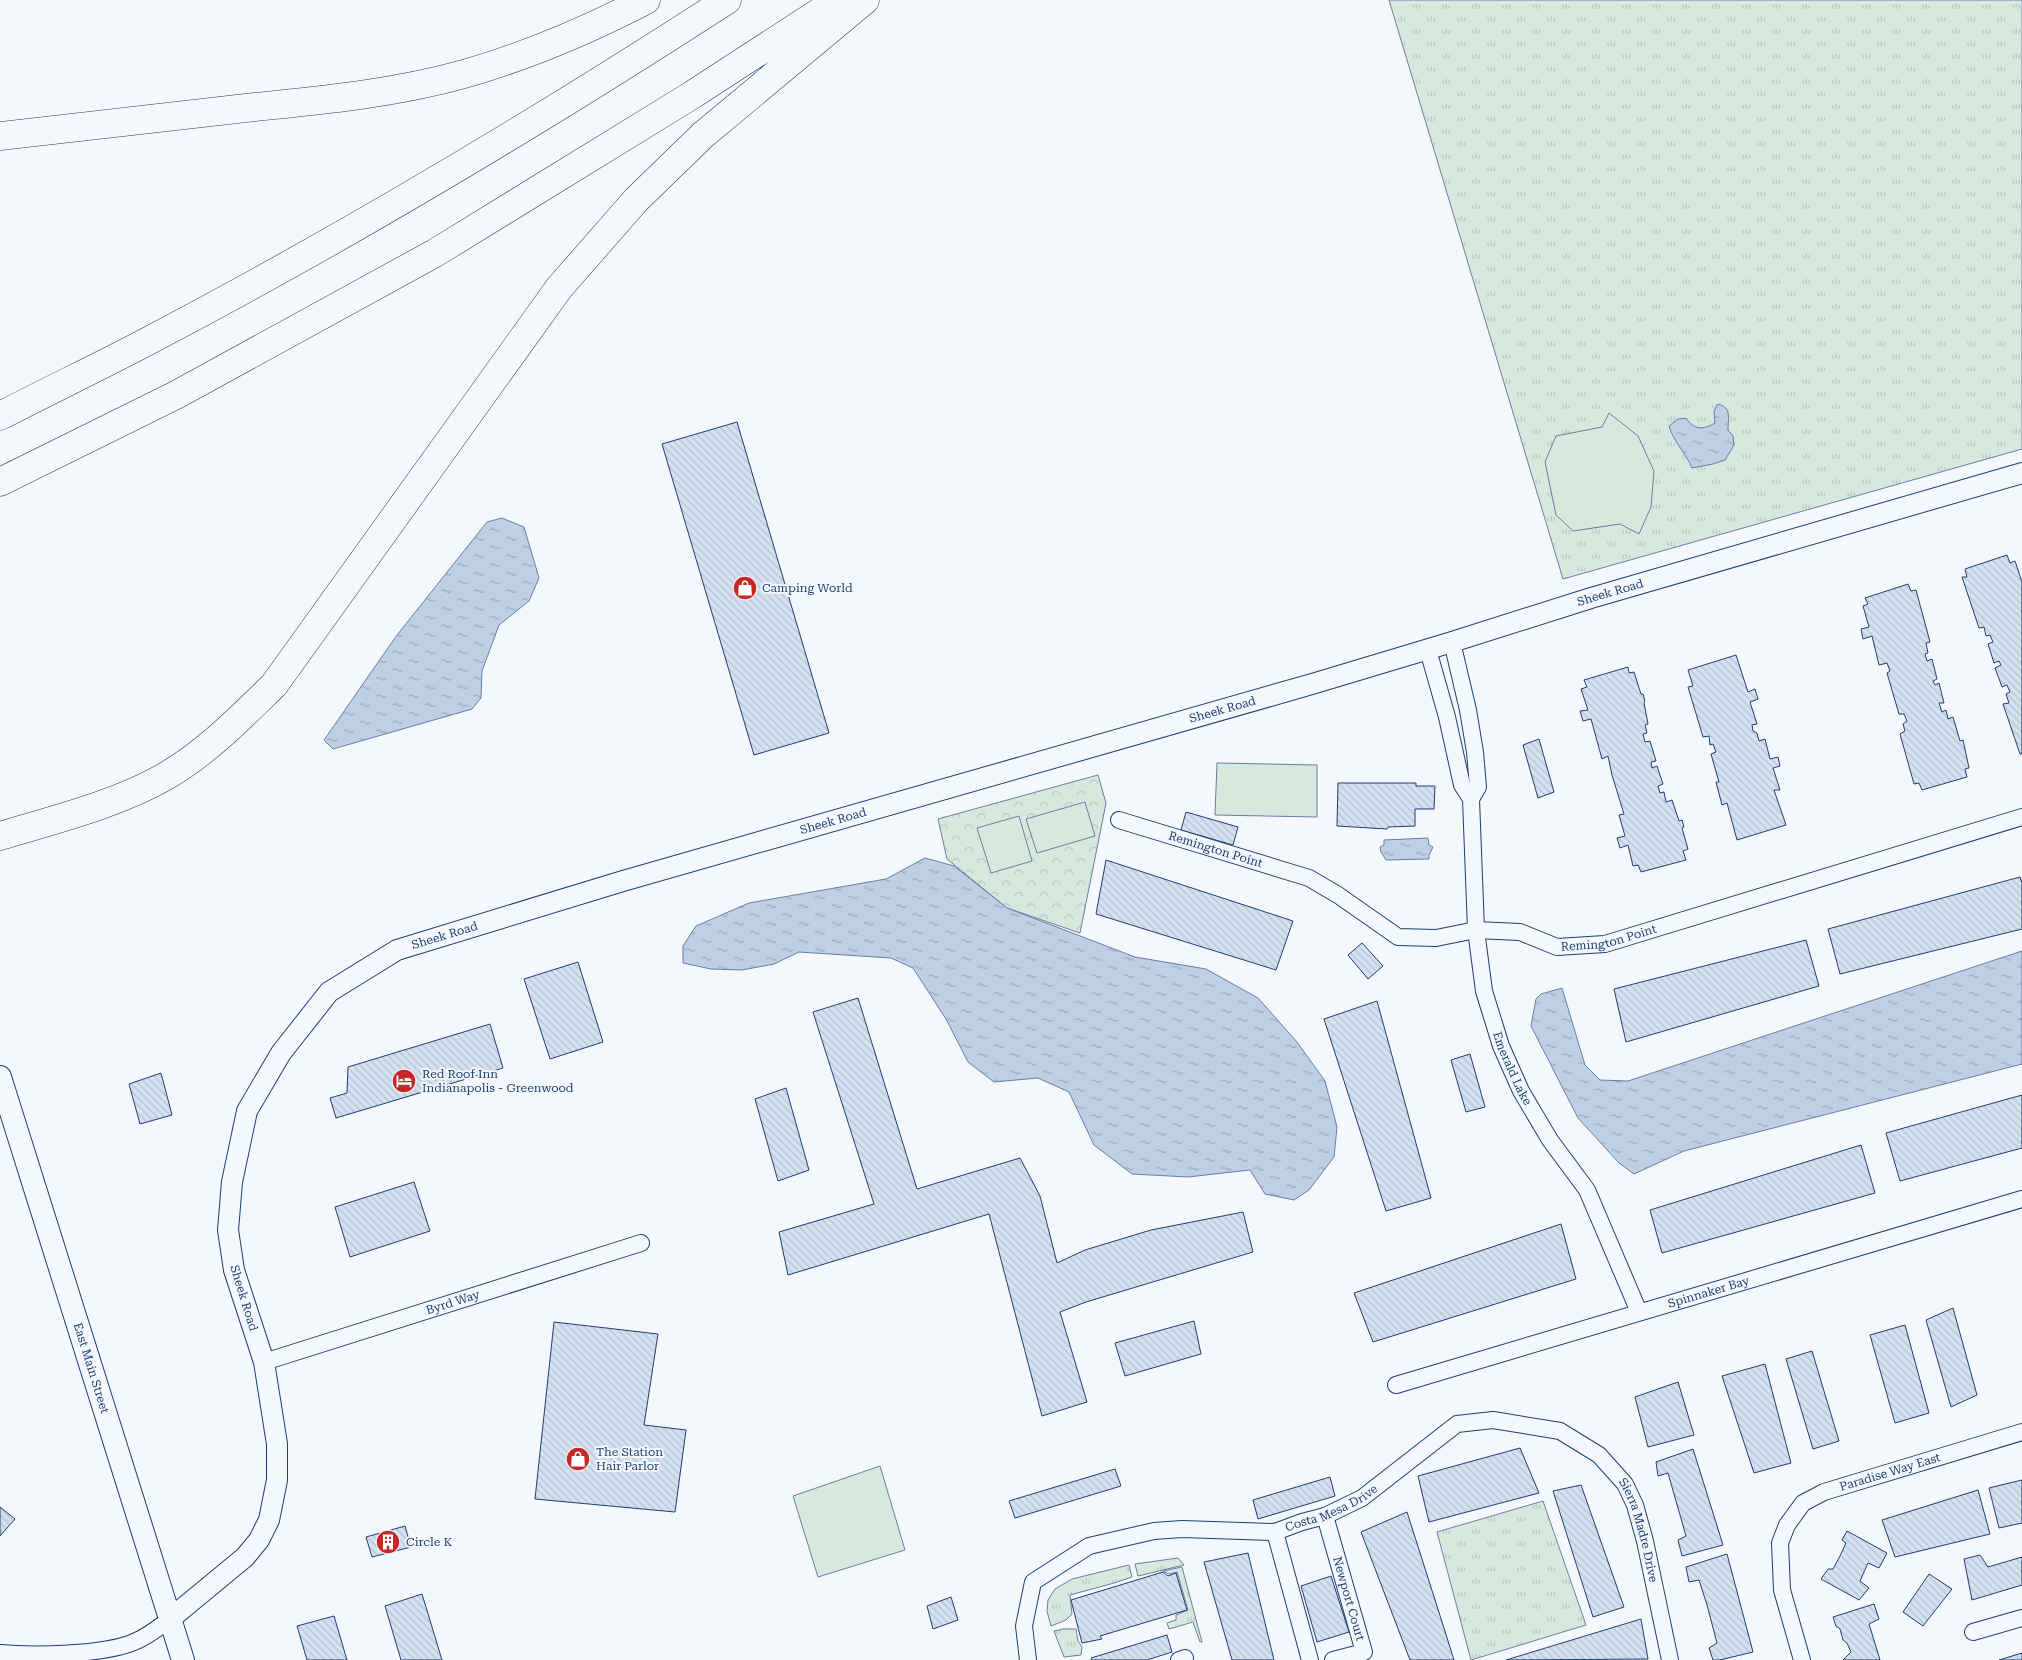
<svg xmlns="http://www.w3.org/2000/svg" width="2022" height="1660" viewBox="0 0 2022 1660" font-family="'Roboto Serif',serif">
<defs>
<pattern id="grass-tufts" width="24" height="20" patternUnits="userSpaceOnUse" patternTransform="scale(1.25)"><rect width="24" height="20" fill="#d7e8df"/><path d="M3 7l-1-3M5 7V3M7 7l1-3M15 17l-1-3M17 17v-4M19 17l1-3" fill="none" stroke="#b8c8c3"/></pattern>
<pattern id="park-crowns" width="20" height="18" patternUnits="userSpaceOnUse" patternTransform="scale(1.25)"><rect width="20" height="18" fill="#d7e8df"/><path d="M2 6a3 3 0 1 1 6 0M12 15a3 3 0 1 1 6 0" fill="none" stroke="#b8c8c3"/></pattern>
<pattern id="water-ripples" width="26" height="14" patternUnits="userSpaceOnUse" patternTransform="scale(1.25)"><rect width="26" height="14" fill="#bed0e5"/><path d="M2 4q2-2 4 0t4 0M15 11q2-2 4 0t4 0" fill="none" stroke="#9aaabe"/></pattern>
<pattern id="building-back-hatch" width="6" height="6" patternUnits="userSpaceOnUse" patternTransform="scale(1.25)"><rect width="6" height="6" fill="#d5e0f0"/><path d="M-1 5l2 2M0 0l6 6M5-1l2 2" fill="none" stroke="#b6c1d1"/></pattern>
</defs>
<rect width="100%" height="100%" fill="#f4f7fb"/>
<path fill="url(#grass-tufts)" stroke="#687fa3" d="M1389 0H2022V449L1563 579Z
M1543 1501 1586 1625 1471 1660 1437 1532Z
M1178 1558 1184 1565 1138 1576 1135 1564Z
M1129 1565 1132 1577 1114 1583 1070 1595 1072 1614 1066 1620 1051 1626 1047 1611 1048 1600 1055 1589 1072 1579Z
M1182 1567 1202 1642H1200L1193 1622 1169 1629 1167 1623 1176 1620V1615L1188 1610 1177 1572 1169 1574 1163 1571Z
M1063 1629H1076L1078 1641 1082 1647 1081 1655 1064 1657 1054 1631Z"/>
<path fill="url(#park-crowns)" stroke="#687fa3" d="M1098 775 1106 803 1080 933 1007 908 947 859 938 819Z"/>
<path fill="#d7e8df" stroke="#687fa3" d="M1609 413 1638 436 1654 471 1651 507 1639 534 1620 524 1573 531 1556 515 1545 462 1556 436 1602 427Z
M1217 763 1317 765V817L1215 815Z
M1085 802 1095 836 1037 853 1026 819Z
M1019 816 1032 861 991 873 977 828Z
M880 1466 905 1550 818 1577 793 1496Z"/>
<path fill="url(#water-ripples)" stroke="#687fa3" d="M1718 404C1732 407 1728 419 1728 430L1733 436 1734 445 1725 460 1713 464 1692 468C1686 453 1673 441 1669 426L1678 419 1686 418C1694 430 1703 430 1715 423L1714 411Z
M502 518 524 527 539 578 529 601 499 625 482 671 481 698 472 709 333 749 324 740 397 635 487 522Z
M1428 838 1429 845 1433 847 1429 855V859L1386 860 1381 852 1380 847 1384 845V840Z
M925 858 954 866 1007 908 1135 957 1206 969 1258 998 1297 1042 1325 1081 1337 1127 1334 1157 1309 1190 1294 1200 1265 1194 1250 1170 1188 1177 1132 1174 1094 1145 1069 1092 1038 1078 994 1082 968 1062 946 1019 913 968 891 958 799 952 774 964 742 970 711 969 683 963V946L696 926 749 903 886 879Z
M2022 951V1064L1684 1151 1634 1174 1619 1163 1578 1118 1531 1026 1536 999 1541 994 1562 988 1585 1065 1600 1080 1628 1081Z"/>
<path fill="url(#building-back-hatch)" stroke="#1d3f73" d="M737 422 829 733 754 755 662 444Z
M2007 555 2010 563 2015 561 2022 582V754H2020L2003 704 2009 703 2006 694 2010 692 2007 685 2002 687 1995 668 2001 665 1999 661 1994 663 1988 644 1993 642 1990 635 1986 636 1984 627 1979 628 1962 577H1967L1965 569Z
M1908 584 1911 591 1916 590 1930 642 1926 643 1928 653 1925 654 1927 661 1932 659 1937 679 1933 681 1935 685 1939 683 1944 703H1939L1942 712 1946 710 1948 719 1953 717 1960 741 1963 740 1969 768 1965 769 1967 777 1922 790 1919 783 1914 784 1900 734 1905 731 1903 724 1907 721 1904 714H1899L1887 673 1890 671 1887 663 1879 665 1872 636 1863 639 1861 629 1869 627 1863 606 1868 604 1865 598Z
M1736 655 1748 692 1755 689 1758 699 1750 702 1757 724 1752 725 1753 731 1757 733 1759 741 1765 739 1770 759 1778 757 1780 766 1773 768 1780 790H1774L1786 825 1737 840 1727 803 1722 805 1716 782H1719L1711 754 1716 752 1713 744 1710 745 1709 736 1703 737 1688 687 1693 686 1688 670Z
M1628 667 1629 673 1634 672 1641 694H1643L1645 701 1644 703 1648 724 1645 725 1647 733 1643 734 1645 742 1650 741 1656 761 1651 762 1652 768 1657 766 1663 784 1658 786 1660 793 1664 792 1666 802 1672 800 1679 821 1682 820 1684 827 1682 828 1688 849 1683 851 1686 860 1641 872 1638 865 1633 866 1628 845 1620 848 1617 838 1625 836 1619 815 1624 814 1612 775 1608 756 1602 759 1591 719 1583 721 1580 711 1588 710 1581 689 1587 687 1584 680Z
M1539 739 1554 792 1538 798 1523 745Z
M1338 783H1416V786H1435L1434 809H1415V826L1388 827 1387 829 1337 826Z
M1186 812 1238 827 1233 845 1181 830Z
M1106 860 1293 921 1276 970 1096 914Z
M2020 877 2022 883V929L1840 974 1828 929Z
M1806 940 1819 986 1626 1042 1614 989Z
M1362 943 1383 966 1368 979 1348 955Z
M578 962 603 1042 550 1059 524 979Z
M858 998 917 1189 1020 1158 1040 1196 1057 1263 1085 1250 1151 1230 1243 1212 1253 1252 1086 1302 1060 1312 1087 1402 1042 1416 989 1214 788 1275 779 1232 874 1204 813 1012Z
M1377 1001 1431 1198 1386 1211 1324 1019Z
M490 1024 503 1068 336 1118 330 1098 347 1093 348 1067Z
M1470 1054 1485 1107 1466 1112 1451 1060Z
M161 1073 172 1115 140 1124 129 1084Z
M786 1088 809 1170 778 1181 755 1099Z
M2022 1095V1148L1900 1181 1886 1133Z
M1861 1145 1875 1193 1662 1253 1650 1210Z
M414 1182 430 1231 350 1257 335 1207Z
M1561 1224 1576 1279 1373 1342 1354 1293Z
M1953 1308 1977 1395 1951 1407 1926 1320Z
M1194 1321 1201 1354 1125 1376 1115 1343Z
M554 1322 658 1334 644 1425 686 1430 675 1512 535 1499Z
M1905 1325 1929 1413 1895 1423 1870 1335Z
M1812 1351 1839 1441 1813 1449 1786 1359Z
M1765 1364 1791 1463 1754 1473 1722 1376Z
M1678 1382 1694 1435 1648 1447 1635 1397Z
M1520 1448 1539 1493 1429 1522 1418 1476Z
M1693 1449 1723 1545 1682 1556 1678 1540 1686 1536 1668 1473 1658 1476 1656 1462Z
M1115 1469 1121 1486 1015 1518 1009 1501Z
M1330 1477 1335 1496 1258 1519 1253 1500Z
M2022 1480V1523L1999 1528 1989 1488Z
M1581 1485 1624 1607 1593 1617 1553 1491Z
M1978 1490 1990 1534 1895 1557 1882 1520Z
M0 1507 15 1519 0 1536Z
M1407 1512 1443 1625 1454 1660H1410L1361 1532Z
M405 1526 411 1547 372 1557 366 1537Z
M1847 1531 1887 1553 1879 1568 1868 1563 1860 1581 1869 1588 1859 1600 1821 1579 1828 1569H1833L1840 1556 1846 1543 1842 1540Z
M1248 1553 1274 1660H1232L1204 1562Z
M1727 1554 1753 1652 1720 1660H1713L1709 1648 1717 1643 1707 1605 1699 1580 1689 1582 1686 1567Z
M1980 1555 1988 1567 2022 1557V1585L1972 1600 1964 1559Z
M1163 1572 1168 1576 1176 1573 1187 1610 1100 1636 1102 1639 1082 1643 1071 1600Z
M1929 1574 1952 1589 1923 1626 1903 1612Z
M1331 1576 1349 1632 1317 1642 1301 1586Z
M422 1594 442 1660H401L385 1606Z
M951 1597 958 1620 933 1629 927 1606Z
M1874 1604 1879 1619 1869 1624 1880 1660H1843L1851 1652 1847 1643 1843 1640 1840 1629 1836 1626 1833 1617Z
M334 1616 347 1660H307L297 1626Z
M1641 1619 1648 1659 1506 1660Z
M1167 1635 1172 1652 1147 1660H1092L1091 1658Z
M2022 1653V1660H1999Z"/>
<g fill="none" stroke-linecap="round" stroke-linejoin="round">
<g stroke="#1d3f73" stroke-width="18">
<g id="minor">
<path d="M1452 642 1468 710 1475 752 1478 787 1471 799"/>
<path id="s1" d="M1428 650 1447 717 1462 785 1471 799 1476 930 1484 991 1501 1046 1521 1091 1550 1140 1587 1190 1639 1312"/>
<path id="s2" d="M1119 820 1309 878 1338 895 1398 937 1436 938 1476 930 1520 932 1557 947 1605 944 2022 817"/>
<path id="s3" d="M264 1362 641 1243"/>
<path id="s4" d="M1396 1385 2022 1199"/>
<path id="s5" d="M1325 1516 1364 1652 1333 1660"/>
<path d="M1275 1532 1310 1660"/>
<path d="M1973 1632 2022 1618"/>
<path d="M0 1653C33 1656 104 1655 134 1642 147 1637 158 1628 170 1619"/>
<path id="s6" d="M1028 1660 1024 1626 1033 1582 1089 1546 1154 1531 1182 1529 1275 1532 1302 1522 1325 1516 1362 1498 1457 1424 1493 1420 1560 1431 1599 1455 1625 1484 1635 1505 1645 1541 1670 1660"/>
<path d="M1179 1660 1185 1658"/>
<path id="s7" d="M1802 1660 1782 1590 1780 1543 1787 1525 1803 1503 1824 1492 2022 1432"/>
</g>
</g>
<g stroke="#1d3f73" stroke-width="22">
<g id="tertiary">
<path id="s8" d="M170 1619 245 1557 259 1540 269 1520 277 1480V1444L264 1362 234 1270 228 1230 232 1182 247 1111 281 1053 329 992 397 950 623 881 1312 684 1452 642 1591 598 2022 473"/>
</g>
</g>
<g stroke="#1d3f73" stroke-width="24">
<g id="secondary">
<path id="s9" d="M0 1077 183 1660"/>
</g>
</g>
<g stroke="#1d3f73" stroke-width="29">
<path id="motorway" d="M0 136C85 127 170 117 255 107 325 100 396 93 464 74 527 56 588 30 646 0
M0 416C50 390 101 366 150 340 348 236 540 121 727 0
M0 482 176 395 435 253 692 95 838 0
M0 836C53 820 118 804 166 776 207 752 240 718 274 685L559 288 636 200 703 135 865 0"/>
</g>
<use href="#minor" stroke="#f4f7fb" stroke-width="16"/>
<use href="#tertiary" stroke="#f4f7fb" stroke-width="20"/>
<use href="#secondary" stroke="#f4f7fb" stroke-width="22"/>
<use href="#motorway" stroke="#f4f7fb" stroke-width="28"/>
</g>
<defs>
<g id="shop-disc" transform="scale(1.25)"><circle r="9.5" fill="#c62828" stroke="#f4f7fb"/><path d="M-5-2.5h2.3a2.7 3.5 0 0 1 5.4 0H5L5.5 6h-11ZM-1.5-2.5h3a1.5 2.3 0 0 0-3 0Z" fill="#fff"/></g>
<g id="hotel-disc" transform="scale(1.25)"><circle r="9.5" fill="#c62828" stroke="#f4f7fb"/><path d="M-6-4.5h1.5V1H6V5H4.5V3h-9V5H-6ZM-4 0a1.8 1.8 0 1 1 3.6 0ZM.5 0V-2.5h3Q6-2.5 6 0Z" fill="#fff"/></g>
<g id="building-disc" transform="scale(1.25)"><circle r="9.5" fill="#c62828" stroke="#f4f7fb"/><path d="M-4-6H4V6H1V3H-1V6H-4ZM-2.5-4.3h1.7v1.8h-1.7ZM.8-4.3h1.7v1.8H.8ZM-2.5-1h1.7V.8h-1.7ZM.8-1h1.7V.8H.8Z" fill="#fff"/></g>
</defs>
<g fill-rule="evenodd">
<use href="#shop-disc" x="745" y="588"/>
<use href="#hotel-disc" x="404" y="1081"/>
<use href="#shop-disc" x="578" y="1459"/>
<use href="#building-disc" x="388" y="1542"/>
</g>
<g text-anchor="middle" stroke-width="4" stroke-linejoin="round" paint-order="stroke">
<g font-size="12" fill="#1d3f73" stroke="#f4f7fb" text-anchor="start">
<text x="762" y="592">Camping World</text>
<text x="422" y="1078">Red Roof Inn<tspan x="422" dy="14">Indianapolis - Greenwood</tspan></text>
<text x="596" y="1456">The Station<tspan x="596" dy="14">Hair Parlor</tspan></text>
<text x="406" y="1546">Circle K</text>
</g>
<g font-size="12" fill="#1d3f73" stroke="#f4f7fb">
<text dy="4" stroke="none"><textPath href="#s8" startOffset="2049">Sheek Road</textPath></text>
<text dy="4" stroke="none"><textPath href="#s8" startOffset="1644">Sheek Road</textPath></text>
<text dy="4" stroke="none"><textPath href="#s8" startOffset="1239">Sheek Road</textPath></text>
<text dy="4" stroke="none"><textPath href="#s2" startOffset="101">Remington Point</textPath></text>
<text dy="4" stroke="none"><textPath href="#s8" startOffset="834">Sheek Road</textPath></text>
<text dy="4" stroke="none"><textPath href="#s2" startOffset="521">Remington Point</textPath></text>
<text dy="4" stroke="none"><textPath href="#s1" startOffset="431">Emerald Lake</textPath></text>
<text dy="4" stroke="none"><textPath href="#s4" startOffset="326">Spinnaker Bay</textPath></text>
<text transform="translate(244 1298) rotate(73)" y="4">Sheek Road</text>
<text dy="4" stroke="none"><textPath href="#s3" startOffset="198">Byrd Way</textPath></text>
<text dy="4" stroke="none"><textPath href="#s9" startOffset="305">East Main Street</textPath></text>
<text dy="4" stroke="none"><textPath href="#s7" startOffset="259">Paradise Way East</textPath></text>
<text dy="4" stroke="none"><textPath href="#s6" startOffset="395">Costa Mesa Drive</textPath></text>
<text dy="4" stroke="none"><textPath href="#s6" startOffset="785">Sierra Madre Drive</textPath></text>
<text dy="4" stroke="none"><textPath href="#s5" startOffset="86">Newport Court</textPath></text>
</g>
</g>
</svg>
